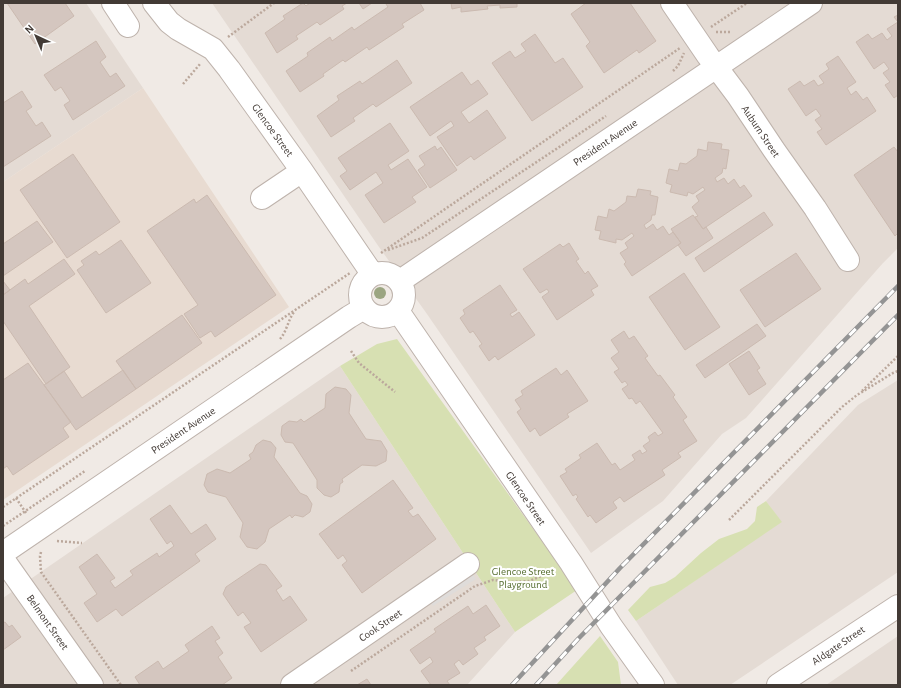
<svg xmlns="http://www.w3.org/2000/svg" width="901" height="688" viewBox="0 0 901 688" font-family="'Alegreya Sans',sans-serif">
<rect width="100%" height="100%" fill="#f0eae5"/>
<path fill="#e4dbd4" d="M3 3H86L143 88 3 182Z
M212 3H898V248L883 263 746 418 722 434 663 501 591 553 427 314 379 247Z
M340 366 515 632 467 685H3V598Z
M898 380V572L730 685H678L636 621 781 522 766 501 858 405Z
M898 636V685H826Z"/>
<path fill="#e8dbd1" d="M143 88 289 307 3 500V182Z"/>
<path fill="#d7e0b2" d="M397 339 577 590 515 632 340 366 377 344Z
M766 501 782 522 636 621 628 610 650 587 665 583 675 577 701 553 719 539 747 529 755 521 757 507Z
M600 636 618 662 621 685H556Z"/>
<path fill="#dfdcda" d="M468 567 476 579 433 606 425 597Z"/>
<path fill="#d4c6bf" stroke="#cbbab0" d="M7 3H65L74 16 35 44Z
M303 3 306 6 310 3H347L342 6 344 9 320 25 317 22 296 36 298 39 277 53 265 33 285 19 283 16Z
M359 3H372L363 9Z
M388 3H420L424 10 402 24 404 27 369 50 367 47 345 62 343 60 323 74 324 76 300 92 286 71 308 56 307 53 330 37 332 41 352 27 354 30 388 7 386 4Z
M451 3H517V7L500 8V5L487 6 488 9 461 12V7L452 9Z
M586 3H630L656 41 639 53 637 50 604 73 586 46 590 42 571 14Z
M898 15V95L894 98 885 85 890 82 883 73 889 69 884 62 874 69 856 42 868 34 872 39 882 33 887 40 892 36 887 29 898 22 894 17Z
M535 34 555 63 563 58 583 87 532 121 492 63 510 51 515 58 526 51 521 44Z
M96 41 106 57 100 62 110 77 116 73 125 86 73 120 64 105 70 101 61 87 55 91 44 75Z
M838 56 856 82 847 88 851 95 856 91 863 100 867 97 876 111 826 145 817 132 822 129 815 120 821 116 816 109 806 116 788 89 800 81 804 86 814 80 818 86 824 83 819 76 829 69 826 64Z
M397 60 412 83 376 107 373 104 353 118 355 121 331 137 317 116 339 100 337 96 360 81 362 84Z
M462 72 471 85 478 80 488 94 461 112 469 123 487 110 506 138 474 160 471 156 457 166 437 137 454 126 451 121 430 136 410 107Z
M22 91 32 107 26 111 36 126 42 122 51 136 3 167V103Z
M390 123 409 151 388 165 391 170 408 159 427 187 412 197 416 202 384 223 365 195 383 183 376 172 350 190 340 176 347 171 338 158Z
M708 142 722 144 721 149 729 150 726 169 723 168 722 173 715 178 717 182 724 178 728 184 734 179 740 188 744 185 752 196 703 229 695 217 698 216 692 207 699 201 696 196 705 190 703 187 693 194 688 192 687 196 670 192 672 185 666 183 669 169 678 171 680 163 686 164 697 156 698 149 707 151Z
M435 146 437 150 441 147 457 170 430 188 418 170 425 165 419 156Z
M894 147 898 152V233L895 236 854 175Z
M73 154 120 222 67 258 20 190Z
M638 189 651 191 650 195 658 197 655 215H652L651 220 644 225 646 229 653 224 657 230 663 226 669 235 673 232 681 243 632 276 624 264 626 262 620 253 628 248 625 243 634 236 632 233 622 240 616 239V243L599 239 601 231 595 230 598 216 607 218 609 209 614 211 626 202 627 196 636 197Z
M207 195 276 295 215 337 211 331 200 338 184 314 198 305 147 231 194 199 196 203Z
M764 212 773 225 704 272 695 258Z
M693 215 703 229 706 227 713 238 686 256 678 245 681 243 671 229Z
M37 221 53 242 3 276V244Z
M121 240 151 283 106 313 77 270 84 265 81 261 96 251 99 255Z
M569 243 579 259 576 261 585 274 588 271 598 286 591 290 594 295 557 320 542 297 549 292 547 289 540 293 523 269 560 244 563 247Z
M796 253 821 289 765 327 740 290Z
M64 259 75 274 29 306 70 367 46 384 3 321V295L25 279 28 284Z
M684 273 720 327 685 350 649 297Z
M3 281 10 290 3 295Z
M500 285 517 310 510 314 512 317 519 312 535 335 498 360 495 356 489 361 479 346 482 344 473 331 470 333 460 318 465 314 463 310Z
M182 315 202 343 136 389 116 361Z
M757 324 766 336 705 378 696 365Z
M624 331 629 339 634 336 648 356 645 358 658 376 660 375 675 395 673 397 687 417 683 420 697 441 678 453 681 457 662 470 665 475 624 502 620 497 613 502 617 508 596 523 590 515 588 517 576 499 578 497 576 494 573 496 560 476 567 472 565 469 581 458 579 455 597 443 612 465 615 463 620 470 635 460 632 455 640 450 642 454 647 451 643 446 650 441 648 437 655 432 658 436 663 433 640 401 636 404 632 398 629 399 622 389 628 385 625 381 622 383 614 372 619 369 611 358 619 352 611 340Z
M749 351 760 368 757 370 766 384 749 395 729 364Z
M28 363 71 422 63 428 69 437 13 475 7 466 3 469V380Z
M556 368 561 375 567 370 588 401 567 414 569 417 540 436 535 428 530 432 517 412 521 409 515 400 523 395 521 391Z
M123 370 136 389 76 430 44 385 64 371 82 398Z
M335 387 346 389 351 395 349 413 366 439 381 441 387 451 386 461 376 466 362 465 342 479 343 482 340 484 339 492 331 497 324 495 317 488V480L293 443 285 442 281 435 282 426 289 421 297 422 301 419 304 422 325 408 326 394Z
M263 440 271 442 276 448 274 457 300 493 307 496 312 504 310 512 303 517 295 515 292 518 290 515 269 529 265 542 257 549 247 547 240 537 243 523 226 497 208 492 204 485 207 474 217 469 230 473 251 459 249 455 253 452 256 445Z
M393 480 413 508 408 511 413 517 418 514 436 539 362 593 342 565 347 561 343 555 338 559 319 534Z
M170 505 191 534 206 524 216 539 195 554 200 561 122 616 116 609 97 622 84 603 97 594 79 567 97 554 115 578 110 581 115 588 133 575 130 571 157 553 159 557 174 546 171 541 167 544 150 519Z
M260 564 266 565 282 586 276 590 283 601 290 596 307 620 261 652 244 627 251 623 243 612 238 616 223 594 226 587Z
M486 605 500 626 484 637 486 640 474 648 478 654 463 665 459 660 454 664 460 673 447 681 450 685H431L421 671 433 662 430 657 420 664 410 650 436 632 434 629 468 606 473 614Z
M5 622 9 627 12 625 21 637 3 650V623Z
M212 626 220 638 215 641 223 653 218 657 232 678 222 685H140L135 677 158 661 163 669 189 651 185 645Z
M367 679 371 685H357Z"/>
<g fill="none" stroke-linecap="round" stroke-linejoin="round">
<g stroke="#beb3ac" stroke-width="24">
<path id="minor" d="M113 3 128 26
M154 3 169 22 178 29 213 49 229 69 302 171 373 275
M672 3 708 56 738 96 774 150 815 208 848 260
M262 198 302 171
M360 295a22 22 0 1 1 44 0a22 22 0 1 1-44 0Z
M400 281 811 3
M398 311 571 563 611 626 653 685
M3 553 349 317 364 308
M3 559 92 685
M292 685 468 564
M778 685 898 606"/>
</g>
<path stroke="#bba89c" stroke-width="2.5" stroke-dasharray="2 2" stroke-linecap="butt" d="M711 27 747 3
M716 32H731
M228 37 274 3
M673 71 678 66 684 53
M183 84 200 64
M388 250 422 238 606 116
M381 253 680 48
M280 339C287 331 288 320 294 312
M351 351 359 363 395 392
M862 391 898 356
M16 498 26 513
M3 507 350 273
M729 520 842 407 857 395 893 373 898 371
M3 526 85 471
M57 541 82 543
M41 552 40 556 41 572 121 685
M351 671 475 586 493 580 510 582 529 581 554 571"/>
<use href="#minor" stroke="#fff" stroke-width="22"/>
<g stroke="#949494" stroke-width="4.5">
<path id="rail" d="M512 685 620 568 898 286
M536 685 578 639 898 315"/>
</g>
<use href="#rail" stroke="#fff" stroke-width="3" stroke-dasharray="9" stroke-linecap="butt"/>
</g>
<circle fill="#9ba581" cx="380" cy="293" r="6"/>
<g text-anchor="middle" stroke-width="4" stroke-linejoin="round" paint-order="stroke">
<g font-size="11" fill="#423a35" stroke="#fff">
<text transform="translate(273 130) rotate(54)" y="4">Glencoe Street</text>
<text transform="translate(761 131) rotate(56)" y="4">Auburn Street</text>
<text transform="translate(605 142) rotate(-34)" y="4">President Avenue</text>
<text transform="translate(183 430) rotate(-34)" y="4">President Avenue</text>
<text transform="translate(526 498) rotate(56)" y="4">Glencoe Street</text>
<text transform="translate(48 622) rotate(55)" y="4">Belmont Street</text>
<text transform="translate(380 625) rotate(-34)" y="4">Cook Street</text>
<text transform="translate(838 645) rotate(-34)" y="4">Aldgate Street</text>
</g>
<g font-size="11" fill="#566d30" stroke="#fff">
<text x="523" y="575">Glencoe Street<tspan x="523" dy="13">Playground</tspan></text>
</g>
</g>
<rect width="901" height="688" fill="none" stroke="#423a35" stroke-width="8"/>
<g transform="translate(36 36) rotate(316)" stroke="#ffffff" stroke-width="3" paint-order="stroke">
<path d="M0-3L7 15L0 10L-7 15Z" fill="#423a35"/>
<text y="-6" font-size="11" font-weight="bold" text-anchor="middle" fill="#423a35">N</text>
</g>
</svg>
